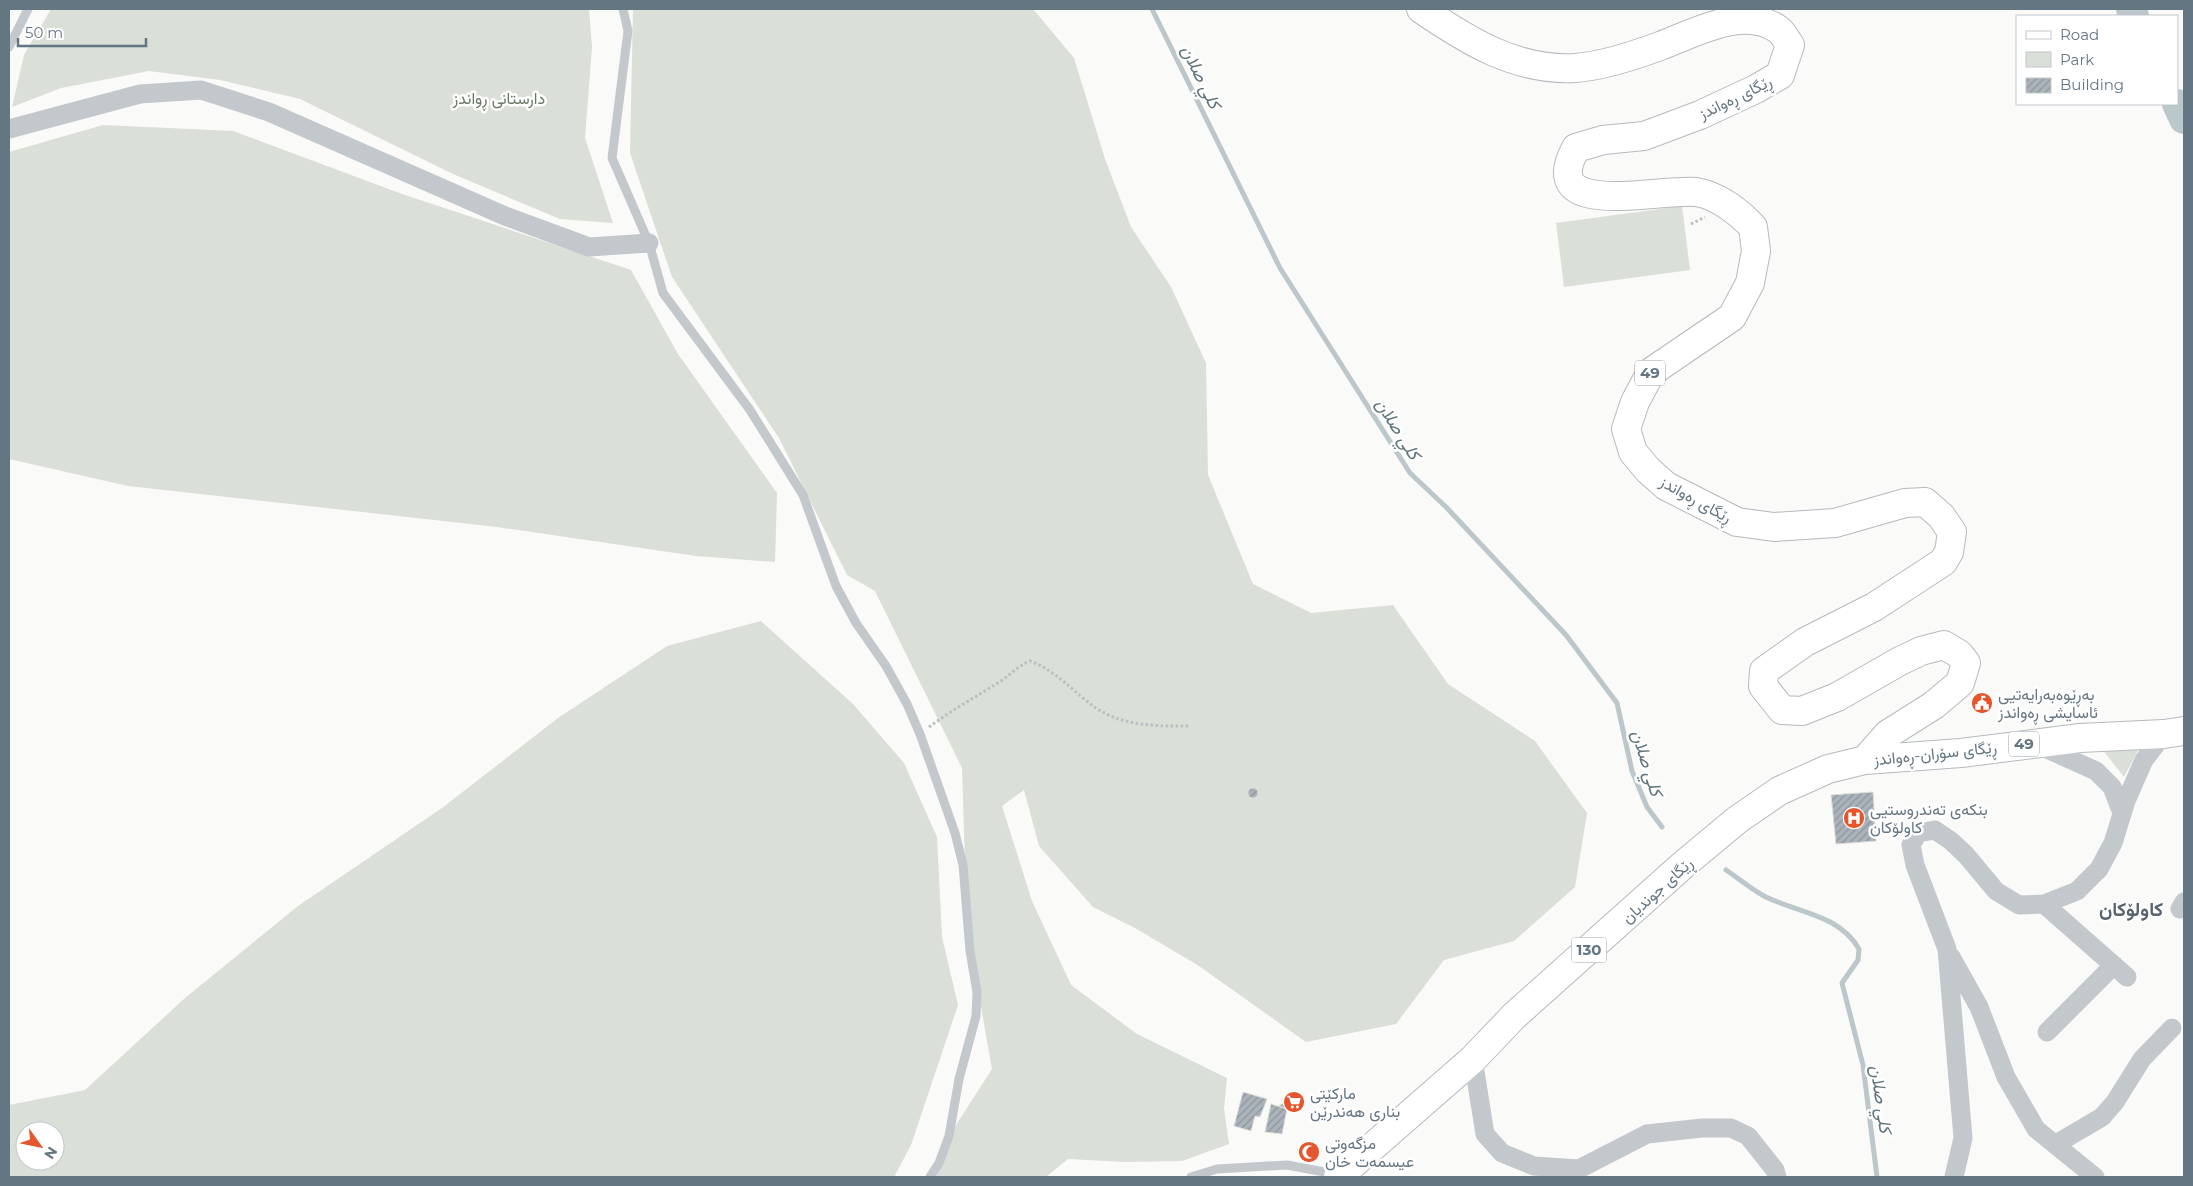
<svg xmlns="http://www.w3.org/2000/svg" width="2193" height="1186" viewBox="0 0 2193 1186" font-family="Montserrat,Vazirmatn,sans-serif">
<defs>
<pattern id="building-hatch" width="6" height="6" patternUnits="userSpaceOnUse" patternTransform="scale(1.25)"><rect width="6" height="6" fill="#aab3b9"/><path d="M-1 1l2-2M0 6l6-6M5 7l2-2" fill="none" stroke="#8e969c"/></pattern>
</defs>
<rect width="100%" height="100%" fill="#fafaf8"/>
<path fill="#dadfd7" fill-rule="evenodd" d="M51 9H589L592 47 585 138 613 223 560 219 453 174 300 99 220 80 149 71 61 88 12 107 24 55Z
M633 9H1033L1074 58 1105 159 1131 227 1171 287 1206 363 1208 475 1253 584 1311 613 1393 605 1448 684 1535 741 1587 813 1575 887 1514 941 1444 960 1396 1024 1306 1042 1199 966 1135 928 1093 907 1039 846 1024 790 1002 806 1032 901 1071 985 1137 1034 1227 1078 1224 1108 1229 1144 1182 1161 1126 1162 1068 1159 1046 1177H936L949 1136 992 1069 967 928 962 768 875 591 847 575 779 438 672 277 630 153Z
M103 125 233 131 402 194 631 270 678 354 777 493 775 562 696 556 497 527 128 486 9 459V152Z
M1682 206 1690 270 1564 287 1556 223Z
M761 621 853 704 904 763 937 837 942 937 958 1005 911 1145 894 1177H9V1105L85 1090 185 998 298 906 442 808 558 718 667 646ZM25 1131H55V1161H25Z
M2143 741 2124 777 2102 749Z"/>
<g fill="none" stroke-linecap="round" stroke-linejoin="round">
<path stroke="#bbc7cb" stroke-width="5" d="M1152 9 1280 268 1410 473 1446 507 1566 635 1617 703 1632 771 1647 807 1662 827
M1726 870C1738 878 1751 889 1764 896 1797 913 1839 914 1859 949L1858 960 1842 983 1863 1065 1877 1177"/>
<path stroke="#bbc7cb" stroke-width="30" d="M2131 9 2134 16
M2177 104 2184 119"/>
</g>
<path fill="url(#building-hatch)" stroke="#dcdcda" d="M1248 793a5 5 0 1 1 10 0a5 5 0 1 1-10 0Z
M1873 792 1876 841 1836 844 1831 795Z
M1243 1092 1267 1099 1260 1117 1255 1116 1251 1131 1234 1126Z
M1296 1094 1299 1100 1287 1109 1279 1106Z
M1271 1104 1287 1109 1282 1134 1265 1132Z"/>
<g fill="none" stroke-linecap="round" stroke-linejoin="round">
<g stroke="#b5babe" stroke-width="30">
<path id="primary" d="M1421 9C1468 41 1516 71 1575 68 1603 66 1633 56 1660 46 1693 34 1744 4 1779 30 1783 33 1787 41 1790 45L1780 75 1756 89 1700 115 1644 136 1603 140 1576 148C1535 221 1661 188 1696 192 1717 195 1739 212 1753 227L1756 251 1750 283 1732 317 1651 372 1635 402 1626 429 1633 452 1648 470 1666 486 1737 522 1774 527 1835 523 1905 503 1925 502 1941 516 1952 532 1949 552 1943 562 1874 607 1805 642 1764 671 1763 686 1782 710 1802 711 1837 697 1900 661 1921 651 1944 645 1959 654 1966 663 1960 683 1934 705 1888 734 1865 760
M1338 1177 1473 1059 1514 1016 1683 865 1737 820 1779 791 1828 769 1865 760 1961 753 2080 738 2164 734 2184 731"/>
</g>
<path stroke="#bbbfc2" stroke-width="3" stroke-dasharray="2.5 2.5" stroke-linecap="butt" d="M1691 224 1705 217
M929 727C952 710 977 696 1001 681 1011 674 1018 666 1030 661 1056 670 1074 693 1096 708 1124 727 1158 726 1190 726"/>
<path stroke="#c3c8cc" stroke-width="9" d="M623 9 628 31 612 158 649 243 663 293 750 410 803 495 836 586 856 623 886 666 907 704 920 734 955 833 963 865 970 951 977 992 976 1016 959 1079 949 1136 939 1163 930 1177
M9 47 28 9
M1191 1177 1217 1169 1287 1165 1335 1174"/>
<path stroke="#c3c8cc" stroke-width="19" d="M9 129 140 94 201 90 269 112 505 216 589 247 649 243
M2036 744 2096 771 2112 787 2122 813
M2044 904 2127 977
M2180 909 2184 902
M1951 957 1979 1007 2006 1077 2036 1129 2095 1177
M2047 1032 2114 965
M1473 1059 1485 1134 1502 1153 1534 1166 1579 1169 1647 1134 1702 1128H1731L1748 1136 1775 1170 1777 1177
M2056 1144 2102 1117 2115 1102 2142 1059 2172 1028
M1954 1177 1963 1138 1947 949 1915 865 1911 845 1918 833 1935 830 1951 841 1966 855 1996 891 2019 905 2044 904 2077 891 2099 869 2113 843 2126 801 2144 760 2164 734"/>
<use href="#primary" stroke="#fff" stroke-width="28"/>
</g>
<defs>
<g id="civic-disc" transform="scale(1.125)"><circle r="9.5" fill="#e4572e" stroke="#fff"/><path d="M-.6-6.5H3V-4.5H.6V-3L4-1V1h2V6H-6V1h2V-1L-.6-3ZM-1.2 2.5V6h2.4V2.5Z" fill="#fff"/></g>
<g id="hospital-disc" transform="scale(1.125)"><circle r="9.5" fill="#e4572e" stroke="#fff"/><path d="M-5-5h3v3.5h4V-5h3V5h-3V1.5h-4V5h-3Z" fill="#fff"/></g>
<g id="supermarket-disc" transform="scale(1.125)"><circle r="9.5" fill="#e4572e" stroke="#fff"/><path d="M-6-5.5h2.5l.6 2H6L4.5 2H-2.5L-4.4-4H-6ZM-1.5 3.2a1.3 1.3 0 1 0 .1 0ZM3 3.2a1.3 1.3 0 1 0 .1 0Z" fill="#fff"/></g>
<g id="mosque-disc" transform="scale(1.125)"><circle r="9.5" fill="#e4572e" stroke="#fff"/><path d="M3.5-4.9A6 6 0 1 0 3.5 4.9A5 5 0 1 1 3.5-4.9Z" fill="#fff"/></g>
</defs>
<g fill-rule="evenodd">
<use href="#civic-disc" x="1982" y="703"/>
<use href="#hospital-disc" x="1854" y="818"/>
<use href="#supermarket-disc" x="1294" y="1102"/>
<use href="#mosque-disc" x="1309" y="1152"/>
</g>
<g text-anchor="middle" stroke-width="5" stroke-linejoin="round" paint-order="stroke">
<g fill="#fff" stroke="#939fa8" stroke-width="1">
<rect x="1635" y="360.5" width="30" height="25" rx="4"/>
<rect x="2009" y="731.5" width="30" height="25" rx="4"/>
<rect x="1571.5" y="937.5" width="35" height="25" rx="4"/>
</g>
<g font-size="15" font-weight="bold" fill="#657683">
<text x="1650" y="378">49</text>
<text x="2024" y="749">49</text>
<text x="1589" y="955">130</text>
</g>
<g font-size="16" fill="#657683" stroke="#fff">
<text transform="translate(1735 97) rotate(-26)" y="6">ڕێگای ڕەواندز</text>
<text transform="translate(1696 499) rotate(29)" y="6">ڕێگای ڕەواندز</text>
<text transform="translate(1935 753) rotate(-6)" y="6">ڕێگای سۆران-ڕەواندز</text>
<text transform="translate(1657 890) rotate(-42)" y="6">ڕێگای جوندیان</text>
</g>
<g font-size="16" fill="#687a64" stroke="#fff">
<text x="499" y="104">دارستانی ڕواندز</text>
</g>
<g font-size="16" fill="#657683" stroke="#fff" text-anchor="start">
<text x="1998" y="700">بەڕێوەبەرایەتیی<tspan x="1998" dy="18">ئاسایشی ڕەواندز</tspan></text>
<text x="1870" y="815">بنکەی تەندروستیی<tspan x="1870" dy="18">کاولۆکان</tspan></text>
<text x="1310" y="1099">مارکێتی<tspan x="1310" dy="18">بناری هەندرێن</tspan></text>
<text x="1325" y="1149">مزگەوتی<tspan x="1325" dy="18">عیسمەت خان</tspan></text>
</g>
<g font-size="18" font-style="italic" fill="#60757c" stroke="#fff">
<text transform="translate(1201 77) rotate(64)" y="6">كلي صلان</text>
<text transform="translate(1398 429) rotate(58)" y="6">كلي صلان</text>
<text transform="translate(1647 763) rotate(73)" y="6">كلي صلان</text>
<text transform="translate(1881 1099) rotate(82)" y="6">كلي صلان</text>
</g>
<g font-size="19" font-weight="bold" fill="#57646e" stroke="#fff">
<text x="2131" y="916">کاولۆکان</text>
</g>
</g>
<rect width="2193" height="1186" fill="none" stroke="#657683" stroke-width="20"/>
<rect x="2016" y="15" width="162" height="90" fill="#ffffff" stroke="#c1c8cd"/>
<rect x="2026" y="31" width="25" height="8" fill="#ffffff" stroke="#c1c8cd"/>
<text x="2060" y="40" font-size="15" fill="#657683">Road</text>
<rect x="2026" y="52" width="25" height="15" fill="#dadfd7" stroke="#c1c8cd"/>
<text x="2060" y="65" font-size="15" fill="#657683">Park</text>
<rect x="2026" y="78" width="25" height="15" fill="url(#building-hatch)" stroke="#c1c8cd"/>
<text x="2060" y="90" font-size="15" fill="#657683">Building</text>
<g transform="translate(40 1146) rotate(123)"><circle r="24" fill="#ffffff" stroke="#c1c8cd"/>
<path d="M0-4L9 19L0 12L-9 19Z" fill="#e4572e"/>
<text y="-8" font-size="14" font-weight="bold" text-anchor="middle" fill="#657683">N</text>
</g>
<path d="M18 38v8h128v-8" fill="none" stroke="#657683" stroke-width="2.5"/>
<text x="25" y="38" font-size="15" fill="#657683" stroke="#ffffff" stroke-width="4" paint-order="stroke">50 m</text>
</svg>
